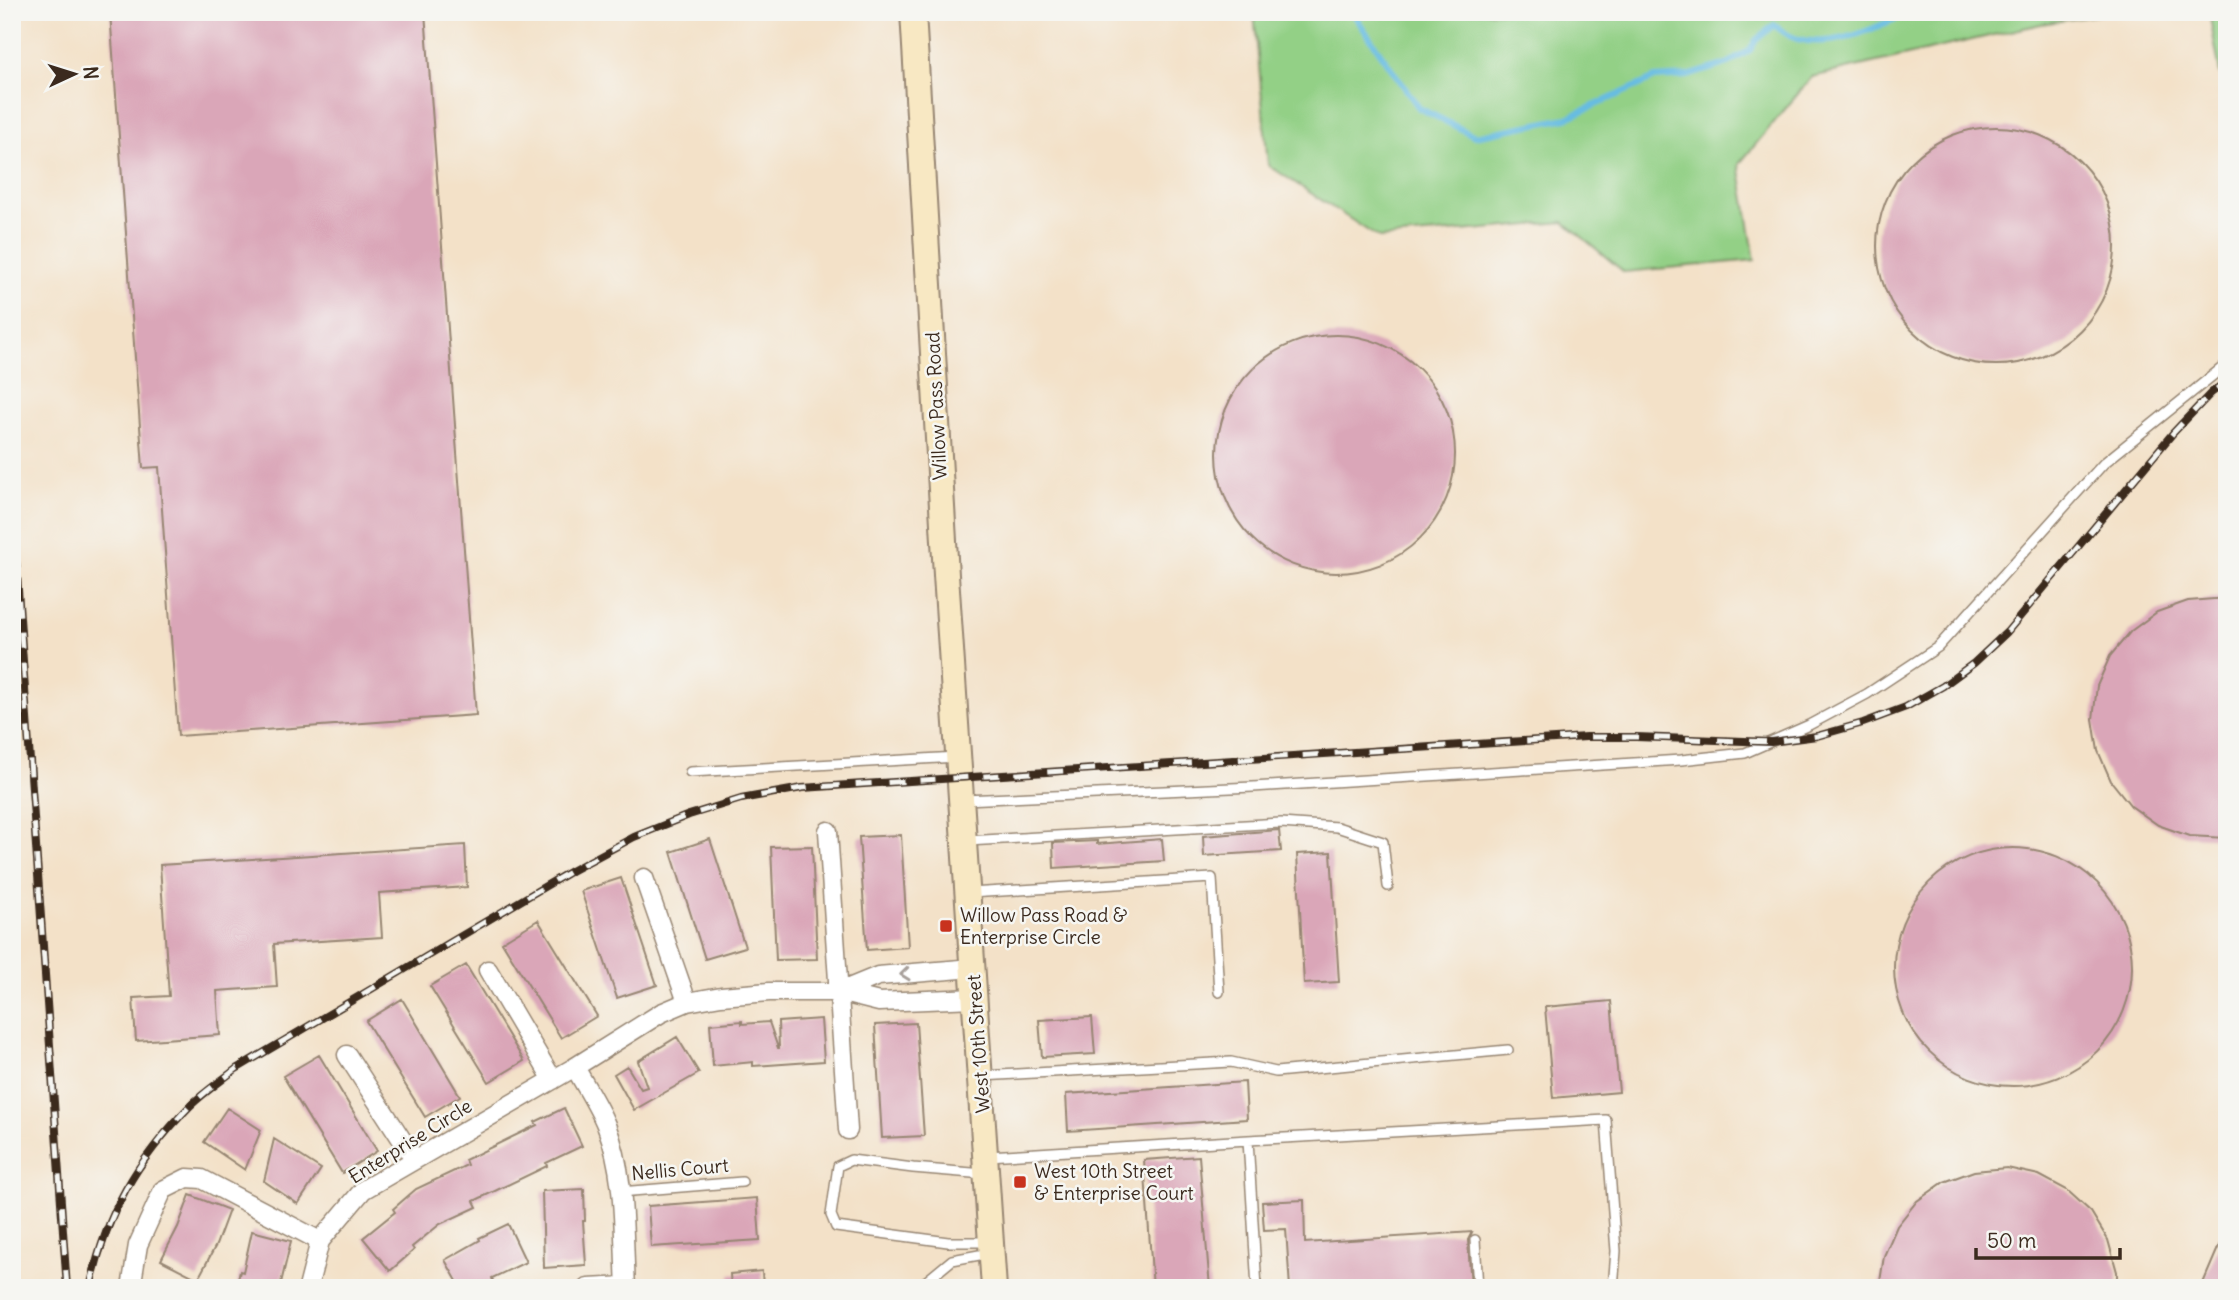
<svg xmlns="http://www.w3.org/2000/svg" width="2239" height="1300" viewBox="0 0 2239 1300" font-family="Delius,sans-serif">
<rect width="100%" height="100%" fill="#f6f6f2"/>
<filter id="ink" filterUnits="userSpaceOnUse"><feTurbulence type="fractalNoise" baseFrequency=".0143" numOctaves="2"/><feDisplacementMap in="SourceGraphic" scale="14" xChannelSelector="R" yChannelSelector="G"/><feConvolveMatrix kernelMatrix="1 2 1 2 8 2 1 2 1" color-interpolation-filters="sRGB"/></filter>
<filter id="wash" filterUnits="userSpaceOnUse"><feTurbulence type="fractalNoise" baseFrequency=".00686" numOctaves="4" result="noise"/><feDisplacementMap in="SourceGraphic" scale="28" xChannelSelector="R" yChannelSelector="G"/><feGaussianBlur stdDeviation="1.57" result="paint"/><feColorMatrix in="noise" values="0 0 0 0 0 0 0 0 0 0 0 0 0 0 0 0 0 1.4 0 .05"/><feComposite in="paint" operator="in"/></filter>
<g filter="url(#wash)">
<rect width="100%" height="100%" fill="#f3e1c8"/>
<path fill="#93d086" stroke="#677d52" stroke-width="2" d="M1254 12H2116L2041 24 1812 77 1739 164 1755 260 1624 272 1564 222 1379 238 1268 165Z
M2209 12H2227V92L2220 73Z"/>
<g fill="none" stroke-linecap="round" stroke-linejoin="round">
<path stroke="#66bce2" stroke-width="6" d="M1352 12 1419 108 1475 136 1567 118 1655 78 1688 76 1729 63 1750 50 1756 40 1774 25C1781 30 1789 37 1798 39 1837 49 1876 27 1911 12"/>
</g>
<g id="blocks">
<path fill="#daa6b8" d="M110 12H425L476 715 178 736 159 467 143 468Z
M1877 246a119 119 0 1 1 238 0a119 119 0 1 1-238 0Z
M1217 454a119 119 0 1 1 238 0a119 119 0 1 1-238 0Z
M2227 598V838L2189 836 2158 825 2131 806 2111 781 2098 751 2093 719 2097 686 2110 656 2131 631 2157 612 2188 601Z
M1279 830 1281 851 1204 856 1203 836Z
M901 835 908 947 867 950 859 837Z
M710 839 745 947 705 959 671 852Z
M1162 839 1164 861 1054 868 1053 843 1097 841V844Z
M465 845 467 887 379 893 382 937 274 944 277 987 217 991 220 1035 136 1041 133 998 169 996 160 865Z
M812 846 817 959 776 960 771 847Z
M1894 967a119 119 0 1 1 238 0a119 119 0 1 1-238 0Z
M1331 852 1339 982 1304 984 1297 854Z
M621 878 657 985 617 998 581 891Z
M538 920 597 1016 561 1038 502 942Z
M466 965 524 1061 489 1082 430 986Z
M402 999 460 1096 425 1117 366 1021Z
M1611 1001 1619 1092 1553 1098 1545 1007Z
M1092 1017 1095 1054 1042 1057 1039 1020Z
M821 1019 824 1061 753 1066V1062L713 1066 710 1024 742 1021V1024L769 1022 778 1048H779L778 1022Z
M916 1023 924 1136 882 1138 875 1025Z
M677 1037 699 1073 634 1110 614 1074 627 1066 641 1089 647 1087 638 1061Z
M319 1055 377 1151 342 1173 283 1076Z
M1245 1082 1247 1119 1068 1131 1066 1094Z
M227 1108 261 1130 245 1170 204 1142Z
M564 1108 582 1146 546 1163 547 1166 474 1201 477 1207 440 1224 412 1247 414 1250 390 1271 363 1238 395 1212 393 1209 416 1189 467 1165 465 1160 537 1125 535 1122Z
M274 1139 321 1169 298 1204 264 1181Z
M1199 1156 1210 1288H1153L1144 1160Z
M2007 1168 2039 1175 2067 1190 2091 1212 2108 1240 2117 1272V1288H1879L1884 1256 1897 1226 1917 1201 1944 1182 1974 1171Z
M584 1189 585 1221H583L586 1265 544 1268 542 1191Z
M190 1195 229 1210 216 1245 198 1279 161 1260 178 1227Z
M757 1198 760 1240 651 1247 648 1206Z
M1304 1200 1305 1243 1472 1232 1468 1240 1471 1288H1290L1286 1229 1264 1230 1262 1202Z
M508 1224 526 1262 492 1278 493 1281 481 1288H461L445 1260 480 1240 479 1238Z
M2227 1227V1288H2201Z
M252 1231 291 1241 281 1283H283L282 1288H236L240 1271 243 1272Z
M762 1271 763 1288H731L730 1274Z"/>
</g>
</g>
<g filter="url(#ink)">
<use href="#blocks" fill-opacity="0" stroke="#978673" stroke-width="2"/>
<g fill="none" stroke-linecap="round" stroke-linejoin="round">
<g stroke="#978673" stroke-width="12">
<path id="service" d="M690 772 957 757
M964 800 1253 787 1681 760 1745 753 1809 725 1867 694 1938 647 2104 463 2227 364
M967 841 1281 823 1337 827 1383 842 1388 886
M970 893 1212 878 1219 992
M982 1076 1231 1062 1276 1072 1508 1050
M1248 1140 1606 1120 1616 1251 1613 1288
M988 1156 1248 1140 1257 1288
M984 1174 913 1168 851 1160 838 1166 831 1215 836 1227 948 1242H988
M620 1192 742 1182
M1475 1240 1478 1288
M918 1288 952 1260 990 1253"/>
</g>
<g stroke="#978673" stroke-width="21">
<path id="minor" d="M828 831 848 1130
M644 878 687 1002
M488 970 553 1080
M839 992 878 976 973 968
M347 1055 415 1160
M575 1067 661 1013 687 1002 721 996 769 992H839L879 1002 975 998
M131 1288 138 1245 163 1190 187 1178 202 1179 320 1241
M308 1288 320 1241 363 1190 575 1067C585 1086 598 1105 606 1125 626 1175 623 1234 626 1288
M588 1288 626 1286"/>
</g>
<g stroke="#978673" stroke-width="28">
<path id="secondary" d="M913 12 946 575 994 1288"/>
</g>
<use href="#service" stroke="#fff" stroke-width="9"/>
<use href="#minor" stroke="#fff" stroke-width="18"/>
<use href="#secondary" stroke="#f8e8c3" stroke-width="24"/>
<g stroke="#3b2a1e" stroke-width="8">
<path id="rail" d="M12 504 67 1288
M90 1288C106 1213 136 1161 190 1106 204 1092 221 1081 236 1069L571 871 634 837 689 815 741 799 802 788 1586 737H1636L1771 742 1817 736 1863 723 1906 707 1943 686 1974 663 2007 632 2173 433 2211 393 2227 381"/>
</g>
<use href="#rail" stroke="#f6f6f2" stroke-width="5" stroke-dasharray="16" stroke-linecap="butt"/>
</g>
<defs><path id="oneway-chevron" d="M-2-3.5L2.5 0L-2 3.5" fill="none" stroke-width="1.6" stroke-linecap="round" stroke-linejoin="round" transform="scale(1.75)"/></defs>
<use stroke="#a79f9a" href="#oneway-chevron" transform="translate(905 974) rotate(174)"/>
</g>
<g fill="#c8321e" stroke="#f6f6f2" stroke-width="2.5">
<rect x="939" y="919" width="14" height="14" rx="3.5"/>
<rect x="1013" y="1175" width="14" height="14" rx="3.5"/>
</g>
<g text-anchor="middle" stroke-width="5" stroke-linejoin="round" paint-order="stroke">
<g font-size="19" fill="#3b2a1e" stroke="#f6f6f2">
<text transform="translate(936 406) rotate(-93)" y="7">Willow Pass Road</text>
<text transform="translate(978 1044) rotate(-94)" y="7">West 10th Street</text>
<text transform="translate(410 1141) rotate(-32)" y="7">Enterprise Circle</text>
<text transform="translate(680 1169) rotate(-5)" y="7">Nellis Court</text>
</g>
<g font-size="19" fill="#3b2a1e" stroke="#f6f6f2" text-anchor="start">
<text x="960" y="922">Willow Pass Road &amp;<tspan x="960" dy="22">Enterprise Circle</tspan></text>
<text x="1034" y="1178">West 10th Street<tspan x="1034" dy="22">&amp; Enterprise Court</tspan></text>
</g>
</g>
<rect width="2239" height="1300" fill="none" stroke="#f6f6f2" stroke-width="42"/>
<g transform="translate(74 74) rotate(86)" stroke="#f6f6f2" stroke-width="5" paint-order="stroke">
<path d="M0-5L12 26L0 18L-12 26Z" fill="#3b2a1e"/>
<text y="-10" font-size="19" font-weight="bold" text-anchor="middle" fill="#3b2a1e">N</text>
</g>
<path d="M1976 1248v10h144v-10" fill="none" stroke="#3b2a1e" stroke-width="3.5"/>
<text x="1987" y="1248" font-size="21" fill="#3b2a1e" stroke="#f6f6f2" stroke-width="5" paint-order="stroke">50 m</text>
</svg>
